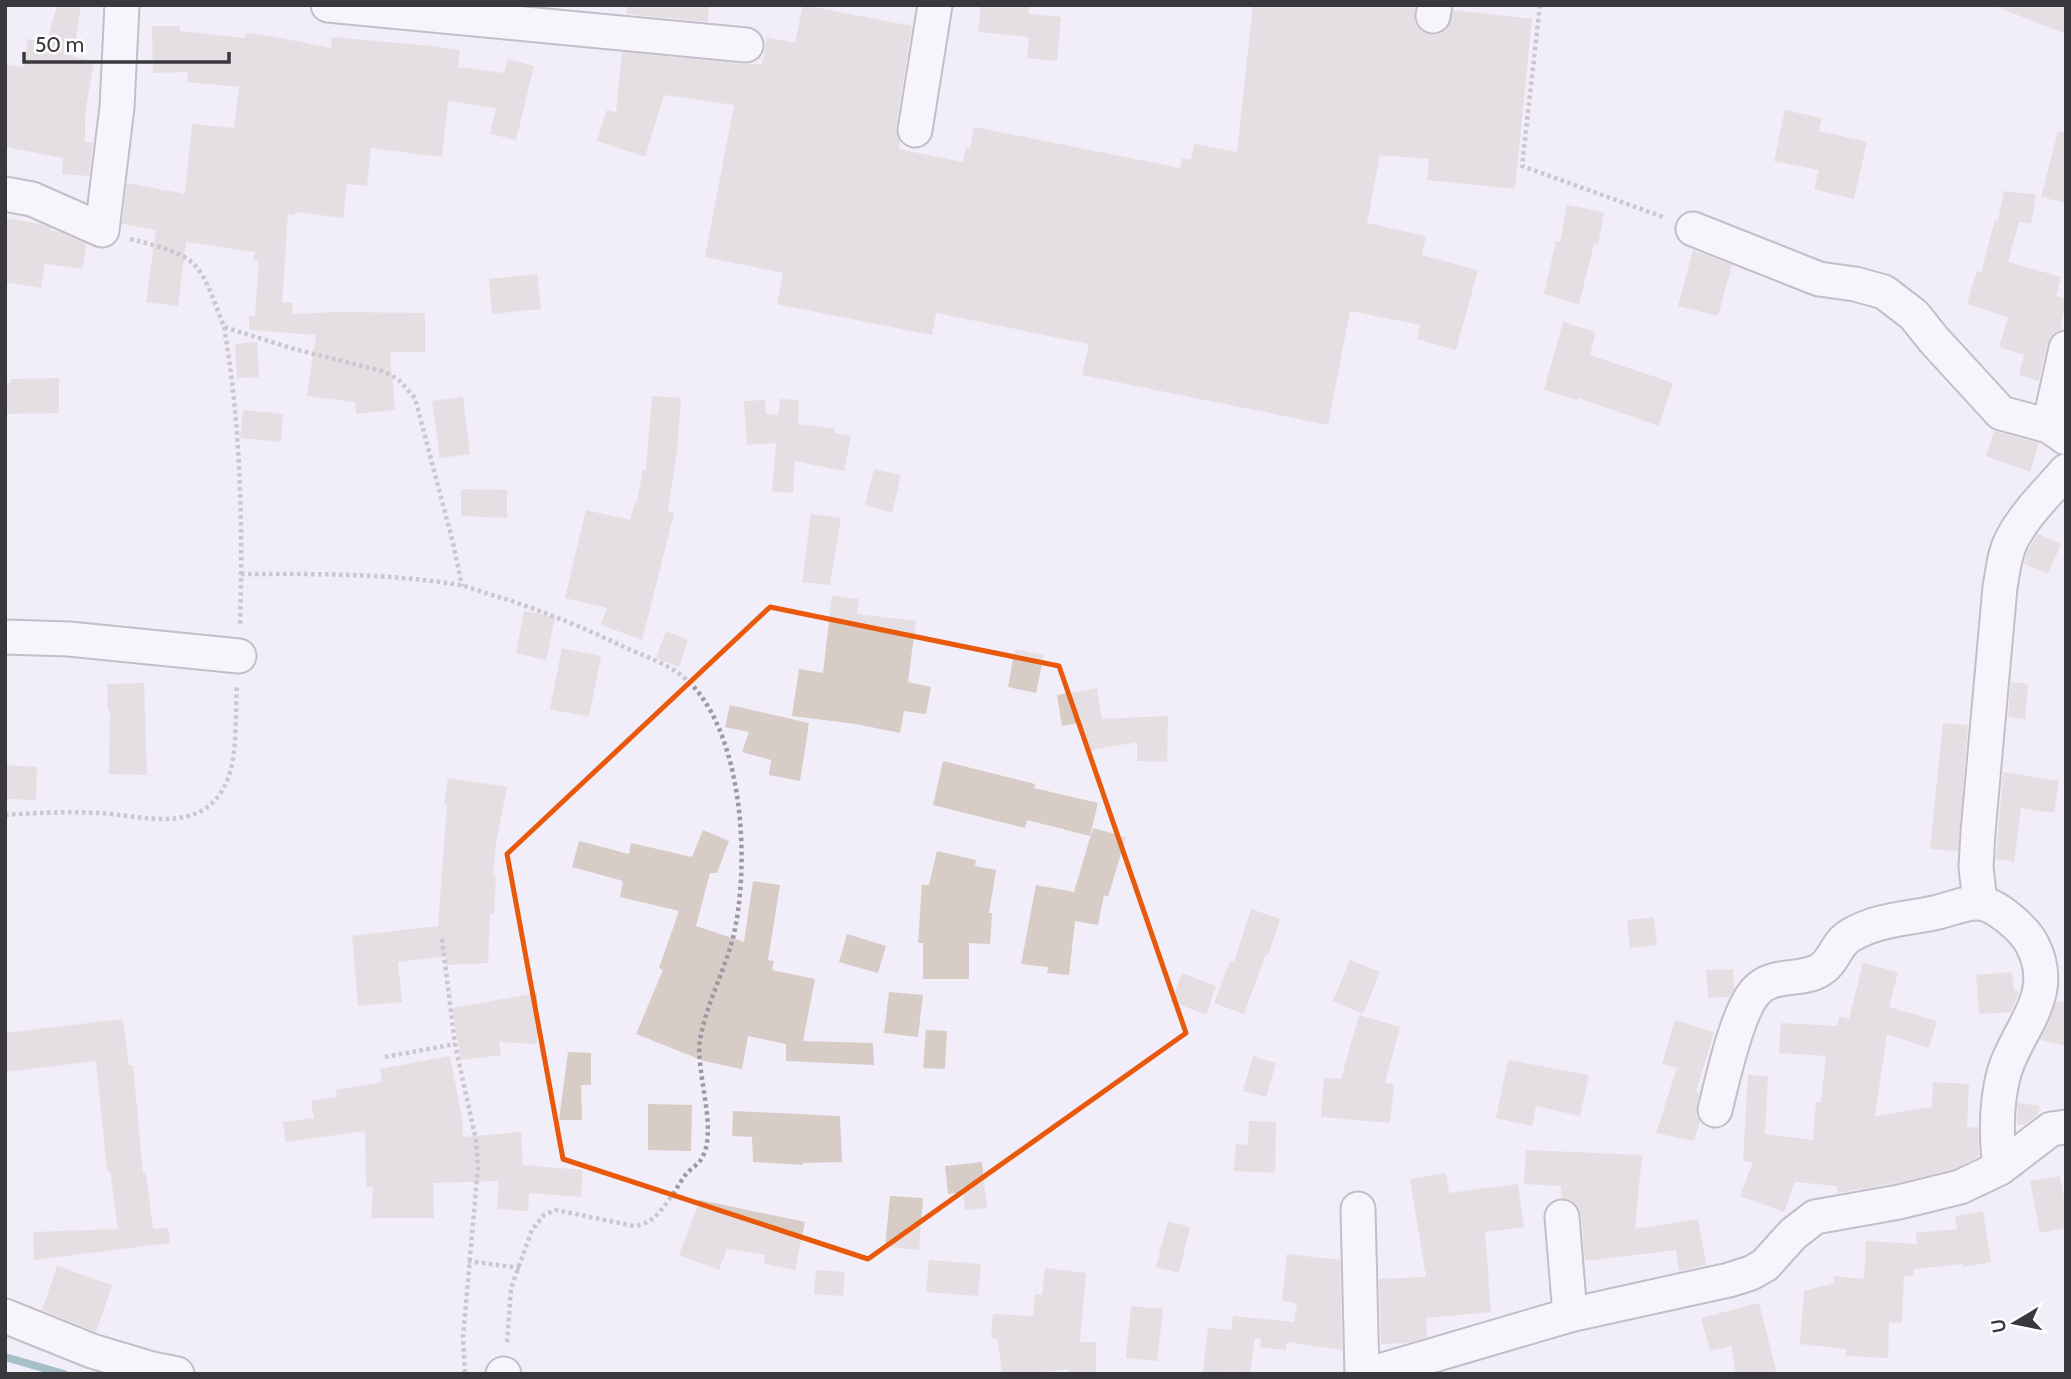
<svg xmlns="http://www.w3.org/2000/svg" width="2071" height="1379" viewBox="0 0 2071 1379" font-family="Cabin,sans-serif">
<rect width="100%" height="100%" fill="#f1edf9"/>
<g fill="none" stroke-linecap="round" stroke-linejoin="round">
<path stroke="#4f8a8c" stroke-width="8" d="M5 1357 64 1374"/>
</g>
<path fill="#d8ccc6" d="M57 5H81L73 57 94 61 85 114V142L93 143 89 176 62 174 63 158 5 147V64L23 67 28 39 47 42Z
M627 5H709L708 22 626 14Z
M803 5 912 26 896 127 900 141 899 149 963 162 966 148H970L974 127 1180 168 1182 158 1191 160 1194 144 1237 152 1253 5H1415V23L1421 31 1430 35 1440 34 1447 29 1454 10 1532 19 1515 189 1427 180 1429 159 1380 155 1367 223 1426 236 1422 255 1478 270 1456 350 1417 339 1420 325 1350 311 1328 425 1082 375 1089 344 936 313 932 335 777 304 783 273 705 257 734 105 664 95 645 157 597 141 607 110 616 112 622 52 744 64H762L767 37 795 43Z
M981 5H1029V14L1061 17 1057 61 1027 58 1029 37 978 32Z
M1997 5H2066V34L1997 7Z
M152 26H180V31L245 38 246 33 270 36 331 48 332 37 431 46 460 50 458 67 504 73 508 59 534 66 516 140 490 134 496 108 448 101 442 157 371 148 367 186 347 184 343 218 295 212V215L288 214 282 302 293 303 292 314 338 312 425 313V352H390L395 410 356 414 355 402 307 396 316 335 249 330V316H255L259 261H254L255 252 186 242 178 306 146 302 156 230 122 224 127 183 185 194 192 124 234 128 239 87 187 82 188 72 153 73Z
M1785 110 1822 118 1819 131 1867 142 1854 199 1814 189 1819 170 1774 161Z
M2058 131 2066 132V203L2041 197Z
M2004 191 2036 195 2031 224 2019 222 2008 262 2061 277 2056 296 2066 298 2060 330 2052 335 2047 343 2039 381 2019 375 2024 355 1999 347 2008 317 1967 304 1977 271 1981 273 1995 220 1998 221Z
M1567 205 1604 212 1598 245 1594 244 1579 304 1544 294 1556 241 1560 242Z
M5 218 40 224 51 228 50 231 60 232 86 244 83 269 45 264 41 288 5 282Z
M1693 250 1732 265 1718 316 1678 306Z
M537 274 541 309 492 314 489 279Z
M1563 322 1596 332 1590 355 1673 383 1659 426 1578 398 1577 400 1544 390Z
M257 342 259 377 237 378 235 344Z
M59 378V413L5 414V382L11 383V379Z
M652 396 681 398 677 451 668 511 674 513 642 640 601 625 607 608 565 598 586 510 630 520 635 502 637 503 643 469 646 470Z
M463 397 470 454 440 458 432 401Z
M780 399 799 400 798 424 835 429V433L851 436 844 471 795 461 793 493 772 491 776 443 747 445 744 401 765 400 766 414 778 415Z
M243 410 283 414 281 442 240 438Z
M1994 431 2039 443 2030 472 1986 456Z
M874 469 901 475 892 513 865 505Z
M461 489 507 490V518L461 516Z
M811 514 841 518 830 585 802 582Z
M2038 534 2061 544 2048 574 2024 564 2027 552Z
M832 596 859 599 857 614 916 621 908 682 931 687 926 714 904 711 900 733 856 724 792 716 799 669 823 673Z
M524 611 555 617 546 660 516 653Z
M666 631 688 640 679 667 656 658Z
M562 648 601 656 589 717 550 709Z
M1015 649 1044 655 1036 693 1008 687Z
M2011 682 2028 684 2025 719 2008 717Z
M144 683 147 775 109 774 110 710H108L107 684Z
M1097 688 1102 719 1168 716 1167 762 1137 761V742L1086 751 1081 722 1062 726 1057 695Z
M730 705 809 723 800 781 769 775 771 760 742 752 749 732 725 727Z
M1943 723 1968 725 1958 851 1930 849Z
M943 761 1035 784 1034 788 1098 803 1090 836 1027 820 1025 828 933 805Z
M5 765 37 767 36 800 5 799Z
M2003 772 2059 781 2054 813 2021 808 2014 862 1996 859Z
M448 778 507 787 496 844 493 875 496 876 494 914 490 913 488 963 446 965V956L398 962 402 1002 358 1006 352 936 438 926 447 804H444Z
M1093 828 1126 837 1108 897 1104 895 1098 925 1075 921 1069 975 1047 973 1048 967 1021 964 1036 885 1074 892Z
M703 830 729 841 717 873H710L696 926 744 942 753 881 780 885 768 960 774 961 772 970 815 979 803 1041 873 1043 874 1065 786 1061V1044L748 1036 742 1069 704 1061 636 1034 663 970 659 968 679 911 620 897 623 881 572 867 579 841 629 854 631 843 692 857Z
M937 851 976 860 975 866 996 870 989 913H992L990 944 969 943V979H923V943H918L922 885H929Z
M1251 909 1280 919 1268 955 1266 954 1244 1014 1214 1003 1230 961 1234 962Z
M1654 917 1657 945 1630 948 1627 920Z
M847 934 886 946 878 973 839 962Z
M1350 960 1380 972 1363 1014 1333 1001Z
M1863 963 1898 972 1889 1007 1937 1021 1929 1048 1887 1034 1875 1116 1932 1107 1933 1082 1969 1084 1967 1128 1978 1127 1979 1156 1954 1169 1895 1183 1838 1193 1837 1186 1795 1182 1784 1212 1740 1196 1753 1162 1743 1161 1748 1075 1768 1076 1765 1134 1813 1140 1816 1102H1821L1826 1056 1779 1053 1781 1023 1837 1026 1839 1017 1849 1019Z
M1733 969 1734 989 1729 997 1708 998 1706 970Z
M2012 972 2014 990 2019 992 2011 1012 1979 1014 1976 975Z
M1182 973 1216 986 1206 1015 1171 1001Z
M889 992 923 995 918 1037 884 1033Z
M537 993V1044L499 1042 501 1055 461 1060 452 1008Z
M2057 1001 2066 1003V1046L2040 1040Z
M1359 1015 1400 1027 1385 1083 1394 1084 1390 1123 1321 1117 1324 1078 1341 1079Z
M123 1019 129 1066 133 1065 143 1174 146 1173 153 1229 168 1228 170 1243 34 1260 33 1232 118 1229 110 1171H107L96 1061 5 1072V1033Z
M1675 1020 1714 1032 1696 1092 1699 1093 1696 1115 1700 1122 1694 1141 1656 1133 1677 1068 1662 1064Z
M926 1030 947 1031 945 1069 923 1068Z
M568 1052 591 1053V1085H581L582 1120H559Z
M450 1056 462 1118 463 1137 521 1132 523 1165 583 1170 581 1197 529 1193 528 1211 497 1209 499 1181 433 1183 434 1218H371L373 1187H366L365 1131 286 1142 283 1122 314 1118 311 1101 337 1097 336 1090 382 1082 380 1069Z
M1253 1056 1276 1063 1266 1097 1243 1091Z
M1508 1060 1589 1075 1580 1116 1536 1106 1532 1126 1496 1118Z
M2018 1103 2040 1106 2038 1114 2024 1125 2017 1124Z
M648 1104 692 1105 691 1151 648 1150Z
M733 1111 840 1116 842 1162 803 1163V1165L753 1162 752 1137 732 1136Z
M1249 1121 1276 1122 1275 1173 1234 1171 1236 1144 1248 1145Z
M1526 1150 1642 1155 1635 1229 1698 1219 1706 1265 1679 1271 1676 1250 1585 1261 1581 1215 1578 1207 1571 1200 1562 1198 1561 1186 1524 1184Z
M982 1162 987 1208 965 1210 963 1192 948 1194 945 1166Z
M1446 1173 1449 1193 1518 1184 1524 1227 1485 1232 1491 1312 1426 1318 1427 1337 1408 1343 1381 1344 1379 1279 1426 1277 1410 1179Z
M2060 1176 2066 1208V1228L2040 1233 2030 1181Z
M890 1196 923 1198 919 1250 885 1247Z
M700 1200 805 1222 795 1270 764 1264 765 1255 727 1249 719 1270 679 1255Z
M1983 1211 1991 1262 1963 1267V1264L1914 1269 1913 1276H1904L1902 1323 1889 1322 1888 1358 1846 1356V1349L1800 1344 1804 1291 1835 1283 1833 1276 1864 1279 1866 1241 1917 1244 1916 1233 1957 1229 1955 1216Z
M1168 1221 1190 1227 1179 1273 1156 1267Z
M1287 1254 1340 1260 1342 1350 1287 1342 1286 1350 1260 1347 1261 1339 1255 1338 1250 1374 1227 1371 1226 1374 1203 1372 1208 1328 1231 1330 1233 1316 1294 1322 1297 1304 1282 1300Z
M929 1260 981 1264 978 1296 926 1292Z
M57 1266 112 1285 96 1332 42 1310Z
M1045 1268 1086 1273 1080 1342H1096V1374H1068V1369L1030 1374H1002L998 1339 991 1338 993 1314 1033 1316 1035 1294 1042 1295Z
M816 1270 845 1272 843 1296 814 1294Z
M1759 1303 1777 1374H1736L1731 1346 1710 1351 1701 1318Z
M1131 1306 1163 1309 1157 1361 1126 1358Z"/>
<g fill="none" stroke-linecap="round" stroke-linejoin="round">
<g stroke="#898590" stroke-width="37">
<path id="minor" d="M328 5 746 45
M1433 16 1435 5
M915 130 935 5
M5 194 32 199 102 230 117 107 122 5
M1693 229 1819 279 1855 284 1884 292 1914 315 1934 340 2001 413 2049 426 2066 438
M2049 426 2066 348
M5 637 69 639 239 656
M1980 902 1976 867 1978 832 2000 587C2003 572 2004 554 2012 539 2025 514 2048 492 2066 471
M1715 1110C1722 1082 1737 1011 1756 991 1773 972 1801 982 1820 970 1834 962 1836 943 1851 935 1878 919 1908 919 1938 912 1950 909 1967 902 1979 903 1996 904 2024 929 2032 944 2059 996 2017 1028 2004 1073 1996 1103 1996 1137 2000 1168
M1358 1209 1362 1374
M1562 1217 1570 1315
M5 1316 92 1351 152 1369 177 1374
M503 1374H504
M1369 1374 1570 1315 1729 1280 1751 1273 1765 1265 1793 1234 1815 1217 1899 1202 1960 1187 2000 1168 2051 1129 2066 1127"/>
</g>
<path stroke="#9b99a1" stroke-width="4.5" stroke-dasharray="3.5 3.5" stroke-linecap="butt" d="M1540 5 1522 166 1666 218
M130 239C201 257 198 259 224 327L294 349 382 371 398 379 415 398 453 543 462 586
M224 327C241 425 243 527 240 627
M241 574C315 574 388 573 460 585 472 588 484 593 496 596 538 609 580 626 620 645 645 657 675 665 694 687 744 744 750 867 733 938 724 972 706 1005 700 1040 695 1074 720 1133 700 1161 697 1165 692 1168 688 1172 682 1178 678 1187 673 1194 662 1209 654 1224 634 1226L556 1210 544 1215 532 1230 511 1288 507 1344
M5 815C36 813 67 811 97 813 143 815 203 837 227 781 238 755 235 713 237 685
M442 939 455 1044 476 1140 478 1167 463 1337 465 1374
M385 1057 455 1044
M468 1261 520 1268"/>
<use href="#minor" stroke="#fff" stroke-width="33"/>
</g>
<path d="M0 0H2071V1379H0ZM770 607 1059 666 1186 1033 868 1259 563 1159 507 854Z" fill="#f1edf9" fill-opacity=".55" fill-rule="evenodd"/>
<path fill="none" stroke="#e8590c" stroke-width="5" stroke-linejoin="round" d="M770 607 1059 666 1186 1033 868 1259 563 1159 507 854Z"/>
<rect width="2071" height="1379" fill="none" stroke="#39383c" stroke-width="14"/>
<g transform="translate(2015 1323) rotate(260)" stroke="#fdfcff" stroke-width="5" paint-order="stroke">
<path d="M0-5L12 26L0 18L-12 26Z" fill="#39383c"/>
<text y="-10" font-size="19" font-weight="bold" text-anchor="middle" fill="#39383c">U</text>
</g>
<path d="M24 52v10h205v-10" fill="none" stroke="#39383c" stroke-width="3.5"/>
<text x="35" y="52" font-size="21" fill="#39383c" stroke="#fdfcff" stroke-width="5" paint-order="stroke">50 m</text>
</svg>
